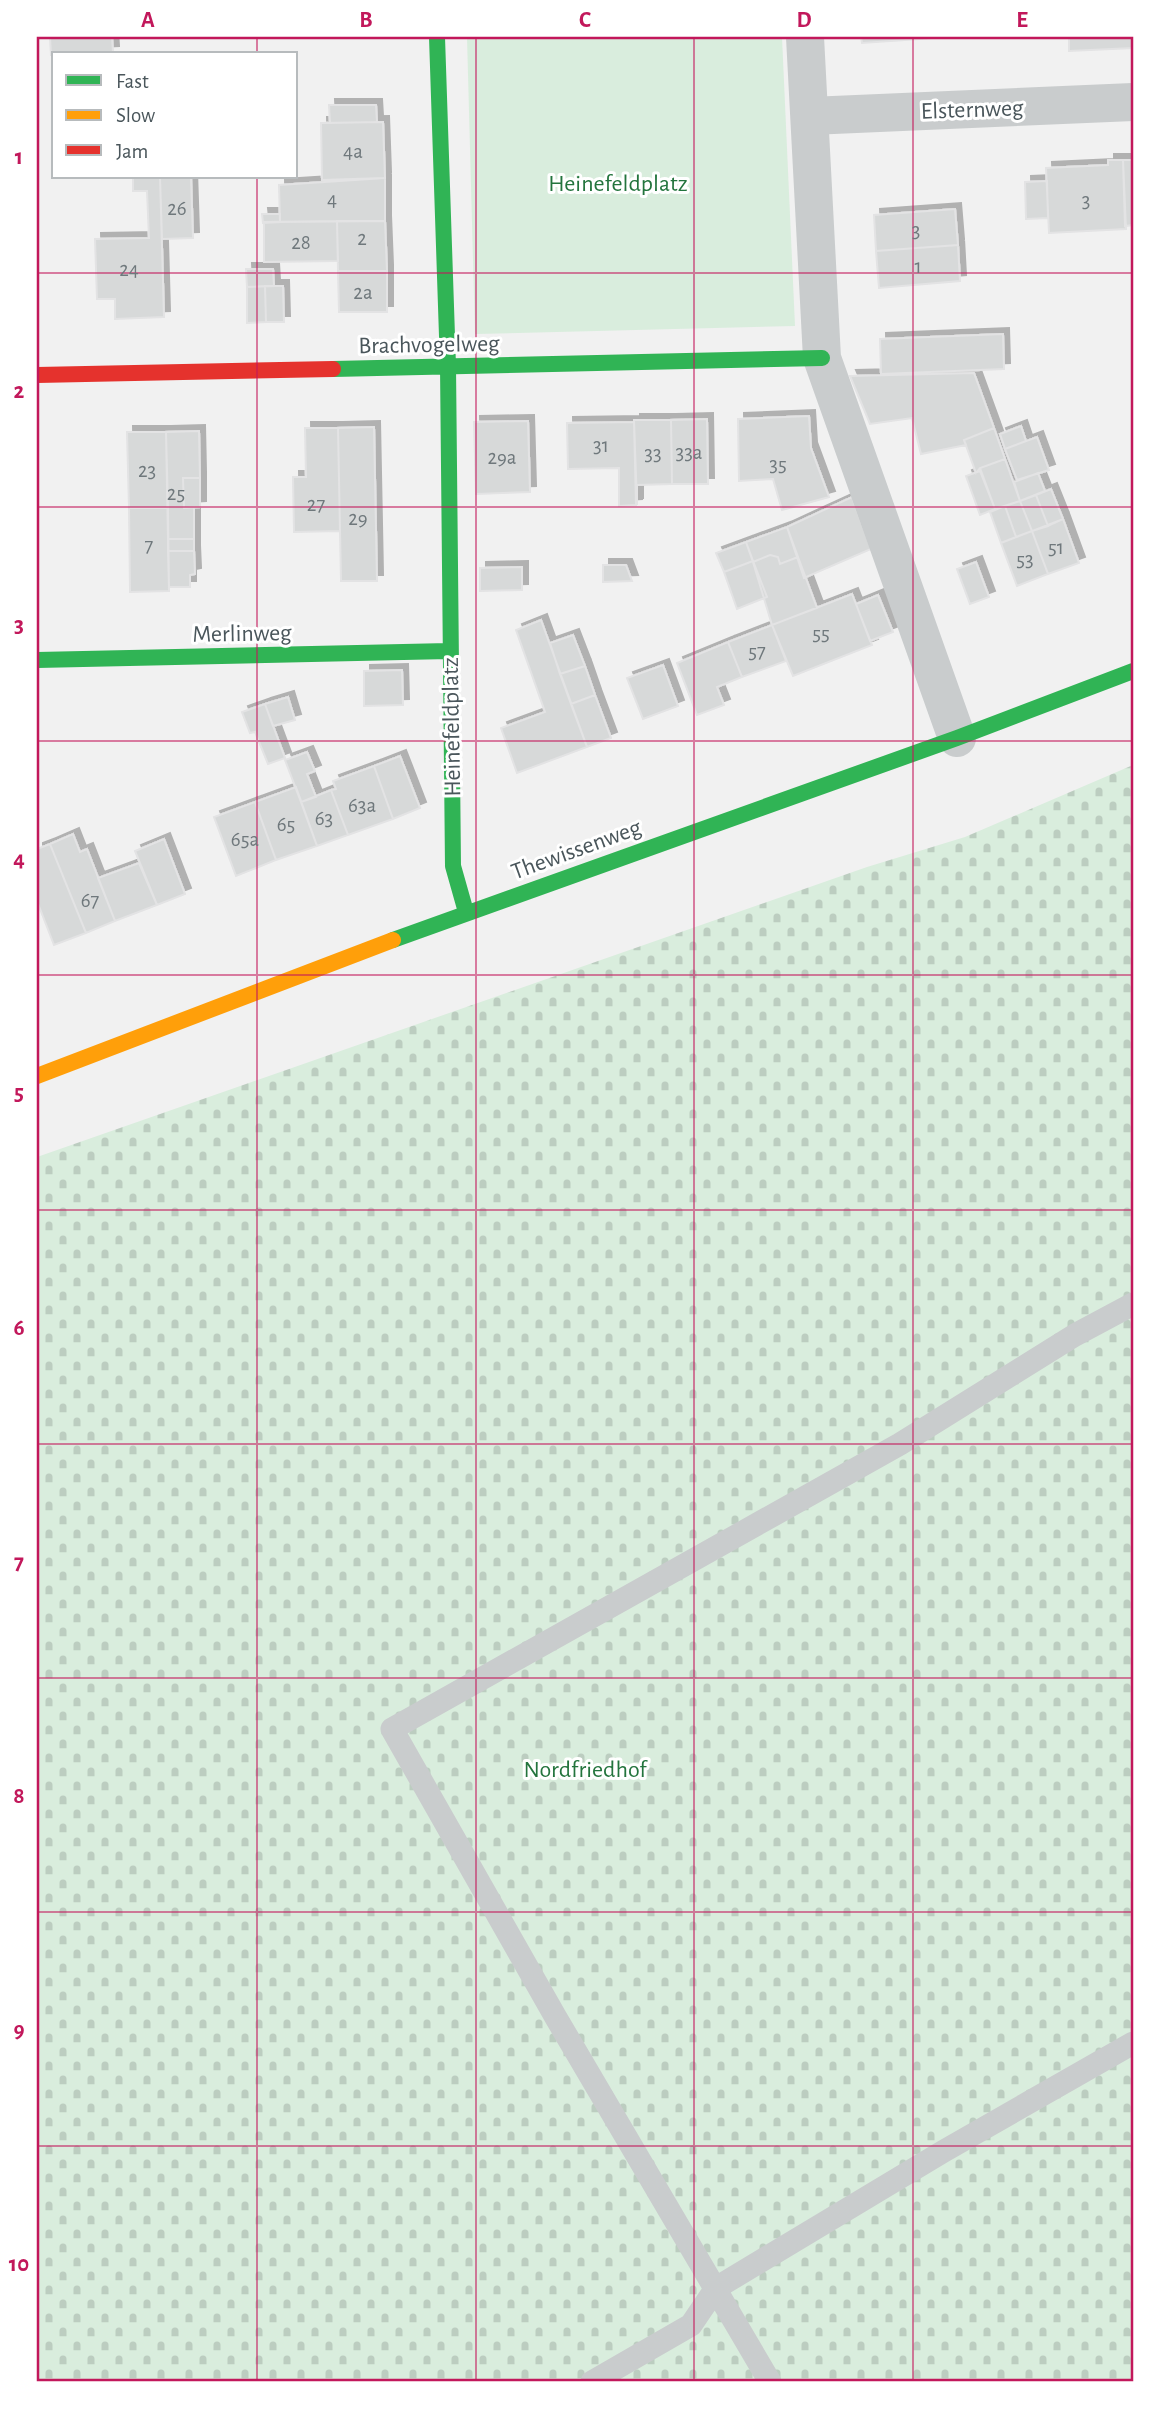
<svg xmlns="http://www.w3.org/2000/svg" width="1170" height="2419" viewBox="0 0 1170 2419" font-family="'Alegreya Sans',sans-serif">
<defs>
<pattern id="cemetery-stones" width="16" height="16" patternUnits="userSpaceOnUse" patternTransform="scale(1.75)"><rect width="16" height="16" fill="#d9eddd"/><path d="M2 7V4a2 2 0 0 1 4 0v3zM10 15v-3a2 2 0 0 1 4 0v3z" fill="#bccdc0"/></pattern>
<filter id="shadow"><feDropShadow dx="6" dy="-6" stdDeviation="0" flood-color="#0004"/></filter>
</defs>
<rect width="100%" height="100%" fill="#f1f1f1"/>
<path fill="#d9eddd" d="M467 37H782L795 326 475 334Z"/>
<path fill="url(#cemetery-stones)" d="M1133 765V2382H37V1157L867 867 965 837Z"/>
<path fill="#d7d9d9" stroke="#e3e3e4" stroke-width="2" filter="url(#shadow)" d="M50 37H112L113 52 51 55Z
M861 37H949L862 43Z
M1069 37H1133V48L1069 51Z
M329 105H376L377 122 330 123Z
M383 122 385 178 322 180 321 123Z
M1108 160H1123L1126 229 1049 233 1046 168 1108 165Z
M1123 160H1133V225L1125 226Z
M133 177H160L164 317 115 319V299H97L95 239 149 238 147 191H133Z
M160 177H191L193 238 162 239Z
M385 178V221L280 222 279 185Z
M1047 181 1048 218 1026 219 1025 182Z
M955 209 958 245 876 251 874 215Z
M262 214H280V222L263 223Z
M337 221H385L387 271H338Z
M337 221 338 261 264 262V222Z
M958 245 960 281 879 288 876 251Z
M246 269H273L274 286 247 287Z
M338 271H387V312H339Z
M265 286H283L284 322H266Z
M265 286 266 322 247 323V287Z
M1003 334 1004 369 881 374 880 339Z
M974 373 994 428 964 440 966 445 921 454 912 418 870 424 850 376Z
M809 416 811 448 829 497 782 510 773 479 739 481 738 419Z
M707 419 708 484H672L671 420Z
M634 420H671L672 484 637 485V505Z
M528 421 530 492 476 494 474 422Z
M634 422 636 505 619 506V468L568 469 567 423Z
M1021 426 1026 441 1005 449 1000 434Z
M374 427 377 581H341L338 428Z
M305 428H338L340 531 294 532 293 477H306Z
M994 428 1005 459 980 468 976 473 964 440Z
M199 431 200 478H183L184 508 194 507V539H168L166 432Z
M127 432H166L168 508H129Z
M1037 437 1049 470 1017 480 1005 449Z
M1005 459 1020 501 995 509 980 468Z
M980 471 995 509 980 515 966 476Z
M1038 473 1045 491 1020 501 1014 482Z
M183 478H200V507L184 508Z
M1051 489 1063 519 1048 526 1036 495Z
M1036 495 1048 526 1032 531 1020 501Z
M852 497 871 549 804 578 787 527Z
M1020 501 1032 531 1016 537 1005 506Z
M1005 506 1016 537 1001 543 990 512Z
M129 508H168L169 591 130 592Z
M1063 519 1079 563 1048 574 1032 531Z
M787 527 798 557 780 564 778 557 770 555 753 562 746 542Z
M1032 531 1048 574 1017 586 1001 543Z
M168 539H194V551H168Z
M746 542 753 561 724 572 716 553Z
M168 551H194L195 574 190 575V587H169Z
M770 555 778 557 780 564 798 557 817 608 772 625 753 562Z
M753 561 767 597 737 609 724 572Z
M976 562 989 597 970 604 957 569Z
M603 565H626L632 581 603 582Z
M522 567V590L480 591V568Z
M852 594 872 645 793 676 772 625Z
M878 595 893 632 870 641 856 604Z
M541 620 587 747 517 773 501 728 545 712 516 630Z
M772 625 786 661 742 677 728 642Z
M573 635 585 666 560 674 550 643Z
M728 642 742 677 717 687 724 705 697 715 677 663Z
M663 665 678 706 643 719 627 678Z
M585 666 595 695 571 704 560 674Z
M402 670 403 705 364 706V671Z
M595 695 611 738 587 747 571 704Z
M288 697 295 720 273 726 265 704Z
M265 704 285 758 268 764 255 732 250 733 242 712Z
M307 752 315 771 307 774 316 797 301 802 285 760Z
M400 756 420 808 393 819 374 766Z
M374 766 393 819 348 835 331 790 336 789 333 781Z
M296 787 317 846 276 860 255 802Z
M331 790 348 835 317 846 301 802Z
M255 802 276 860 236 876 214 817Z
M73 834 80 852 87 849 115 921 86 933 50 844Z
M164 839 185 894 157 905 135 851Z
M50 844 86 933 54 945 37 901V849Z
M139 863 157 905 115 921 98 878Z"/>
<g fill="none" stroke-linecap="round" stroke-linejoin="round">
<path stroke="#c9cccd" stroke-width="23" d="M592 2382 691 2325 716 2288 944 2151 1133 2043
M770 2382 555 2016 392 1729 900 1444 1075 1335 1133 1304"/>
<path stroke="#c9cccd" stroke-width="38" d="M805 37 822 358 957 738
M810 116 1133 102"/>
<path stroke="#30b455" stroke-width="16" d="M437 37 448 366 453 866 466 912
M333 369 822 358
M37 660 449 651
M393 940 957 738 1133 671"/>
<path stroke="#ff9f0a" stroke-width="16" d="M37 1076 393 940"/>
<path stroke="#e5322d" stroke-width="16" d="M37 375 333 369"/>
</g>
<path fill="none" stroke="#c2185b" stroke-width="2" stroke-opacity="0.55" d="M257 37V54M476 37V2382M694 37V2382M913 37V2382M257 177V2382M37 273H1133M37 507H1133M37 741H1133M37 975H1133M37 1210H1133M37 1444H1133M37 1678H1133M37 1912H1133M37 2146H1133"/>
<g text-anchor="middle" stroke-width="6" stroke-linejoin="round" paint-order="stroke">
<g font-size="21" fill="#6f787c">
<text x="353" y="158">4a</text>
<text x="332" y="206">4</text>
<text x="1086" y="207">3</text>
<text x="177" y="215">26</text>
<text x="916" y="237">3</text>
<text x="362" y="245">2</text>
<text x="301" y="249">28</text>
<text x="918" y="273">1</text>
<text x="129" y="276">24</text>
<text x="363" y="299">2a</text>
<text x="601" y="452">31</text>
<text x="689" y="459">33a</text>
<text x="653" y="460">33</text>
<text x="502" y="464">29a</text>
<text x="778" y="471">35</text>
<text x="147" y="477">23</text>
<text x="176" y="500">25</text>
<text x="316" y="511">27</text>
<text x="358" y="525">29</text>
<text x="149" y="552">7</text>
<text x="1056" y="554">51</text>
<text x="1025" y="566">53</text>
<text x="821" y="640">55</text>
<text x="757" y="658">57</text>
<text x="362" y="812">63a</text>
<text x="324" y="825">63</text>
<text x="286" y="831">65</text>
<text x="245" y="846">65a</text>
<text x="90" y="907">67</text>
</g>
<g font-size="24" fill="#4a565b" stroke="#fff">
<text transform="translate(972 109) rotate(-2)" y="8">Elsternweg</text>
<text transform="translate(429 344) rotate(-1)" y="8">Brachvogelweg</text>
<text transform="translate(242 633) rotate(-1)" y="8">Merlinweg</text>
<text transform="translate(451 727) rotate(-91)" y="8">Heinefeldplatz</text>
<text transform="translate(576 849) rotate(-20)" y="8">Thewissenweg</text>
</g>
<g font-size="24" fill="#23743d" stroke="#fff">
<text x="618" y="191">Heinefeldplatz</text>
<text x="585" y="1777">Nordfriedhof</text>
</g>
</g>
<rect width="1170" height="2419" fill="none" stroke="#ffffff" stroke-width="77"/>
<rect x="52" y="52" width="245" height="126" fill="#ffffff" stroke="#b7bbbd" stroke-width="2"/>
<rect x="66" y="75" width="35" height="10" fill="#30b455" stroke="#b7bbbd" stroke-width="2"/>
<text x="116" y="88" font-size="21" fill="#4a565b">Fast</text>
<rect x="66" y="110" width="35" height="10" fill="#ff9f0a" stroke="#b7bbbd" stroke-width="2"/>
<text x="116" y="122" font-size="21" fill="#4a565b">Slow</text>
<rect x="66" y="145" width="35" height="10" fill="#e5322d" stroke="#b7bbbd" stroke-width="2"/>
<text x="116" y="158" font-size="21" fill="#4a565b">Jam</text>
<rect x="38" y="38" width="1094" height="2342" fill="none" stroke="#c2185b" stroke-width="2.5"/>
<g font-size="23" text-anchor="middle" font-weight="bold" fill="#c2185b">
<text x="148" y="27">A</text>
<text x="366" y="27">B</text>
<text x="585" y="27">C</text>
<text x="804" y="27">D</text>
<text x="1022" y="27">E</text>
<text x="19" y="164">1</text>
<text x="19" y="398">2</text>
<text x="19" y="632">3</text>
<text x="19" y="866">4</text>
<text x="19" y="1100">5</text>
<text x="19" y="1335">6</text>
<text x="19" y="1569">7</text>
<text x="19" y="1803">8</text>
<text x="19" y="2037">9</text>
<text x="19" y="2271">10</text>
</g>
</svg>
